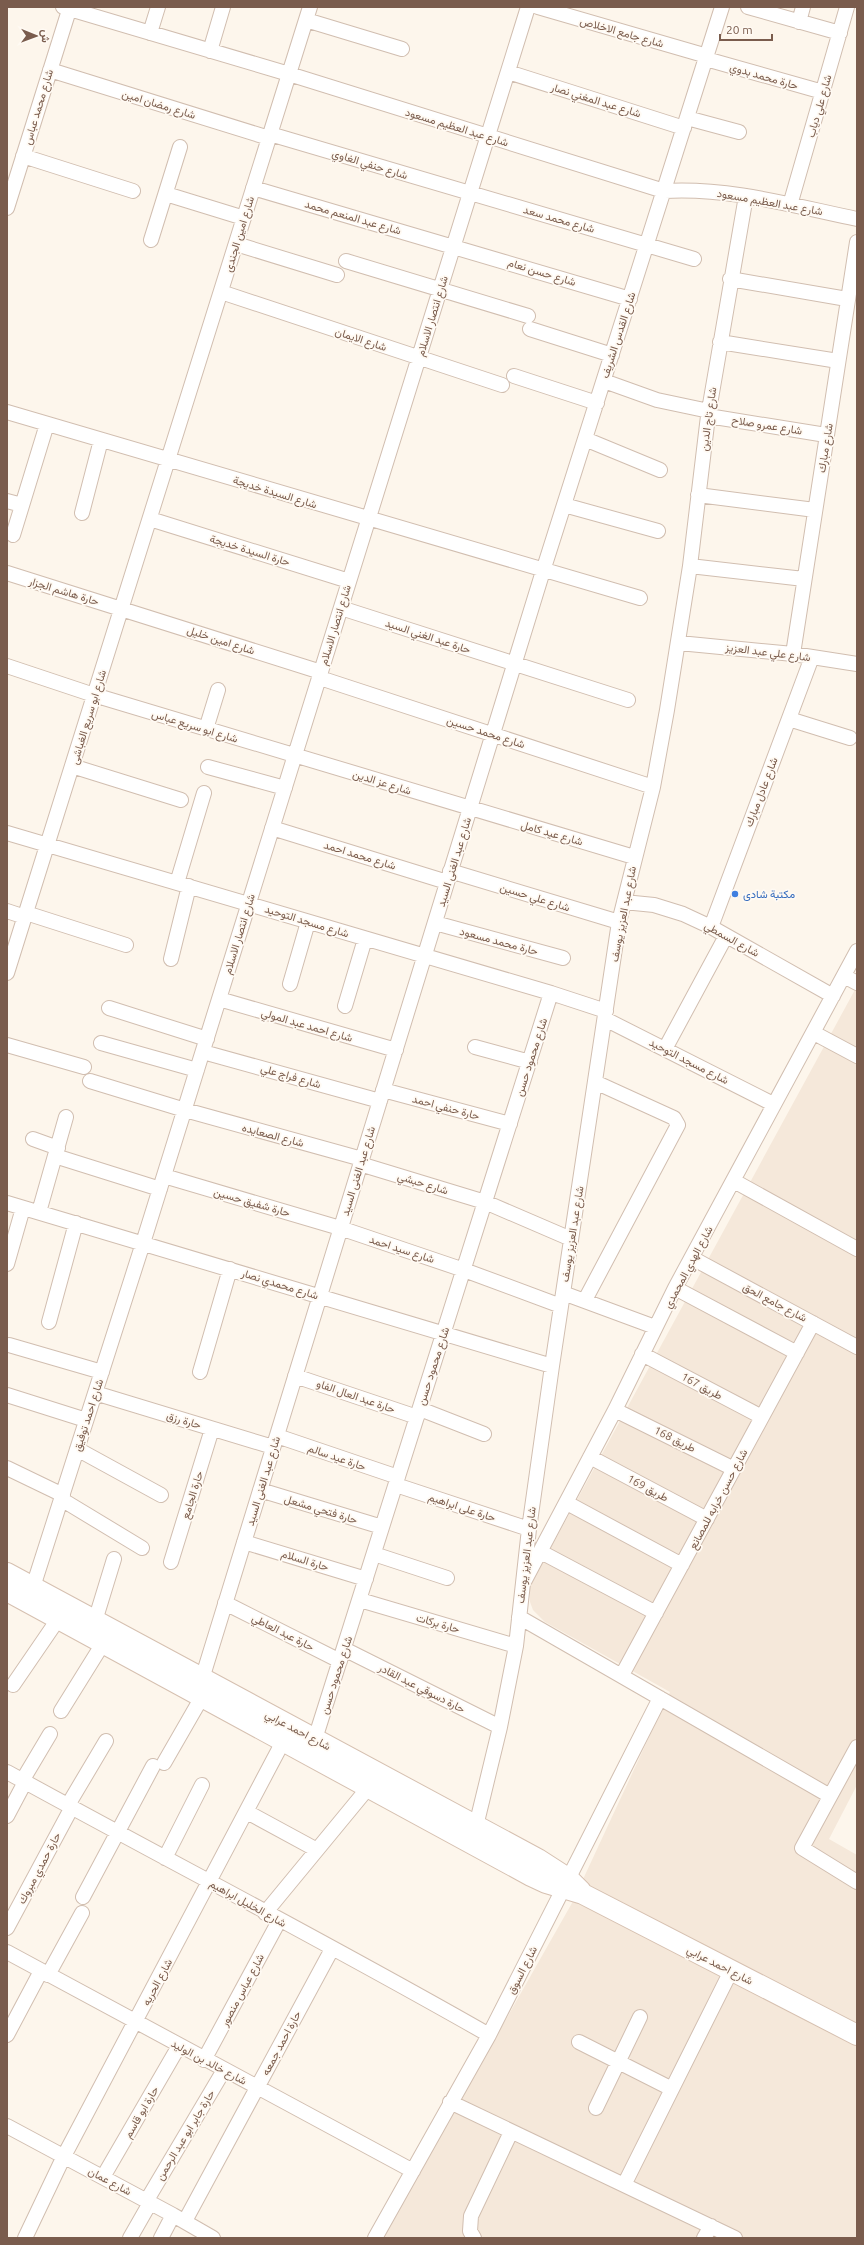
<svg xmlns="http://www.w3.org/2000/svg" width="864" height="2245" viewBox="0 0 864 2245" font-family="Ubuntu,Vazirmatn,sans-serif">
<rect width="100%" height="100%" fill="#fdf6ec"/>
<path fill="#f5e8da" d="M857 986V1785L829 1839 857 1855V2238H382L572 1903 670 1692 545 1622 533 1610 530 1602V1586Z"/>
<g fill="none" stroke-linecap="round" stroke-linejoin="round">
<g stroke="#d1beb0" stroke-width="16">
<path id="street" d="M63 7 289 74 664 191C729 187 794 206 857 219
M538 7 707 56
M748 7 840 33
M306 20 402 49
M799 22 803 7
M150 33 158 7
M210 51 223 7
M706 59 823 92
M50 70 269 138
M508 72 684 128
M687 118 739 132
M270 134 694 259
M23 156 133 191
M253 188 630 299
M166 194 244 218
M790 205 847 7
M7 208 70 7
M151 240 180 147
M236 244 337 275
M346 261 528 316
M730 279 847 299
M221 292 502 385
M530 329 612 355
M720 342 838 361
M514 376 597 403
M604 381 657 400 709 411
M7 412 640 598
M708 416 826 435
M585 439 660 470
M698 495 815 510
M7 501 22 505
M564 505 658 531
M82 513 101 440
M150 519 349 581
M13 535 47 424
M690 566 804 579
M7 573 321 672
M341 608 628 700
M679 643 793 654 857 664
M793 654 857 242
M7 666 94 695 634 857
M320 678 653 787
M789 719 850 738
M206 729 218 690
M72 766 181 800
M208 767 285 788
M272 828 447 882
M7 833 551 993 606 1011
M450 871 619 922
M177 883 204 793
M624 902 654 905 683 914 711 927 833 996
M7 911 25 917
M26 913 126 945
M435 923 563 958
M711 927 812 657
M171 959 189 886
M7 973 310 7
M844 976 857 983
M290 984 308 922
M219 999 396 1050
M345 1006 365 939
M109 1008 207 1039
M605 1019 773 1104
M814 1033 857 1056
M101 1043 197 1070
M7 1045 84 1067
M475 1047 530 1062
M665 1049 726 936
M203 1052 380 1101
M90 1081 185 1110 362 1159
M383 1090 510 1124
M33 1139 58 1148
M55 1156 160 1189
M360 1164 485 1202 571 1239
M164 1176 340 1228 464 1270 561 1306
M734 1181 857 1249
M7 1203 552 1366
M39 1212 66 1117
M692 1258 857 1347
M7 1264 23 1208
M675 1288 797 1353
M563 1293 655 1327
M585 1300 678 1125 674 1118 595 1082
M49 1322 76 1223
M9 1345 102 1372
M642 1354 762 1417
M200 1372 230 1269
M295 1376 417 1417
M95 1393 273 1447
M7 1395 86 1420
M420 1409 484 1434
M615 1410 734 1469
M277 1436 398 1477
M77 1449 161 1495
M590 1457 707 1519
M7 1468 63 1495
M396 1485 529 1529
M260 1490 382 1527
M61 1499 142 1548
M567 1503 682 1565
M244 1542 366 1579
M541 1552 656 1613
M374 1554 447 1578
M171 1562 212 1429
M525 1580 615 1410 675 1288 857 951
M33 1587 143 1243 528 7
M360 1600 516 1646
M225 1603 340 1661
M519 1617 830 1796
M95 1621 114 1559
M344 1649 500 1727
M622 1675 813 1323
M202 1679 543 571 722 7
M13 1685 63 1612
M61 1711 107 1637
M315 1739 551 993
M857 1747 802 1848 857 1882
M164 1763 206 1690
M7 1772C167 1860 330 1944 489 2035
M22 1781 50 1734
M68 1805 106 1741
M247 1812 317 1850
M7 1816 25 1782
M476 1826 500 1727 516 1646 529 1529 552 1366 619 922 653 787 667 710 690 566 708 416 746 196
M165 1858 202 1785
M83 1897 153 1766
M265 1913 368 1788
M7 1928 72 1807
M7 1952 413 2171
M731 1971 624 2185 735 2238
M48 1975 82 1913
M7 2035 41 1971
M579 2042 672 2089
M204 2060 279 1921
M450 2102 624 2185
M596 2108 640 2017
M7 2126 173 2215 213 2238
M103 2177 179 2046
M147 2200 224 2070
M185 2221 332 1949
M25 2238 64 2156 287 1734
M130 2238 150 2203
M161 2238 173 2215
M375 2238 489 2035 660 1698
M474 2238 470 2231 471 2216 511 2132
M704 2238 711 2226"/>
</g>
<g stroke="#d6c0b0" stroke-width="22">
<path id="secondary" d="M7 1573 538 1859 569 1879 581 1891
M7 1591 531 1876 546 1883 583 1894 857 2035"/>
</g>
<use href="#street" stroke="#fff" stroke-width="14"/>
<use href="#secondary" stroke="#fff" stroke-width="20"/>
</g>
<circle fill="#3f7fe0" stroke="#fffaf3" stroke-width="1.5" cx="735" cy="894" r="4"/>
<g text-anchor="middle" stroke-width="3.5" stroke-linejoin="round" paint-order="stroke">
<g font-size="11" fill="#7a5c4d" stroke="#fffaf3">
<text transform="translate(622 32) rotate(16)" y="4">شارع جامع الاخلاص</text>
<text transform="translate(764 76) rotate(16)" y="4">حارة محمد بدوي</text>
<text transform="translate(596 100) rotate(17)" y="4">شارع عبد المغني نصار</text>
<text transform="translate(159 104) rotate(17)" y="4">شارع رمضان امين</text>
<text transform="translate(819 106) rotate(-74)" y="4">شارع علي دياب</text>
<text transform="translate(38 107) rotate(-73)" y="4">شارع محمد عباس</text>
<text transform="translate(457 127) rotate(17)" y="4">شارع عبد العظيم مسعود</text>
<text transform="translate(370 164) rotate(17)" y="4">شارع حنفي الغاوي</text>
<text transform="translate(770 202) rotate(10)" y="4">شارع عبد العظيم مسعود</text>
<text transform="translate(353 217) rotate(16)" y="4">شارع عبد المنعم محمد</text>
<text transform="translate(559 219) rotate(16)" y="4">شارع محمد سعد</text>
<text transform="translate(239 234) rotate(-73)" y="4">شارع امين الجندى</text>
<text transform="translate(542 272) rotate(17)" y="4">شارع حسن نعام</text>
<text transform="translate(432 316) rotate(-73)" y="4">شارع انتصار الاسلام</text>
<text transform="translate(618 335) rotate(-72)" y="4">شارع القدس الشريف</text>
<text transform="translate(361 339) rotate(18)" y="4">شارع الايمان</text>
<text transform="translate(708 419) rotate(-82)" y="4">شارع تاج الدين</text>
<text transform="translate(767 425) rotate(9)" y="4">شارع عمرو صلاح</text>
<text transform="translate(825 448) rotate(-81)" y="4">شارع مبارك</text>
<text transform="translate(275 492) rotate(17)" y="4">شارع السيدة خديجة</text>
<text transform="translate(250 550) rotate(17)" y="4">حارة السيدة خديجة</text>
<text transform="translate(64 591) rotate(17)" y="4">حارة هاشم الجزار</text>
<text transform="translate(335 625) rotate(-73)" y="4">شارع انتصار الاسلام</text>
<text transform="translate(428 636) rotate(18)" y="4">حارة عبد الغني السيد</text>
<text transform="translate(221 640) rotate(18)" y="4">شارع امين خليل</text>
<text transform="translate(768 652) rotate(7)" y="4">شارع علي عبد العزيز</text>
<text transform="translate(88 717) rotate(-73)" y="4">شارع ابو سريع الغباشى</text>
<text transform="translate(195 726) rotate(17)" y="4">شارع ابو سريع عباس</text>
<text transform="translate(486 732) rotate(18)" y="4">شارع محمد حسين</text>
<text transform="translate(382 782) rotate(17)" y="4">شارع عز الدين</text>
<text transform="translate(761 792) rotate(-69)" y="4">شارع عادل مبارك</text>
<text transform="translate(552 833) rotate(16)" y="4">شارع عيد كامل</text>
<text transform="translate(360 855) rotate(17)" y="4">شارع محمد احمد</text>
<text transform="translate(454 862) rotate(-73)" y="4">شارع عبد الغنى السيد</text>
<text transform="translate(535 897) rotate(17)" y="4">شارع علي حسين</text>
<text transform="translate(623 914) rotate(-79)" y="4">شارع عبد العزيز يوسف</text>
<text transform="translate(307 921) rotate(17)" y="4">شارع مسجد التوحيد</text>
<text transform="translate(239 934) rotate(-73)" y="4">شارع انتصار الاسلام</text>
<text transform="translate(732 939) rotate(29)" y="4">شارع السمطي</text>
<text transform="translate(499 941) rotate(15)" y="4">حارة محمد مسعود</text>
<text transform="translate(307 1025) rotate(16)" y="4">شارع احمد عبد المولي</text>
<text transform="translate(531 1057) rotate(-72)" y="4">شارع محمود حسن</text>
<text transform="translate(689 1061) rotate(27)" y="4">شارع مسجد التوحيد</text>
<text transform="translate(291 1076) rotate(16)" y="4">شارع فراج علي</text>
<text transform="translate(446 1107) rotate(15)" y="4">حارة حنفي احمد</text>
<text transform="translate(273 1135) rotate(15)" y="4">شارع الصعايده</text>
<text transform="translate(358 1171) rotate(-73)" y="4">شارع عبد الغنى السيد</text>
<text transform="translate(423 1183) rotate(17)" y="4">شارع حبشي</text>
<text transform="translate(252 1202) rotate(16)" y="4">حارة شفيق حسين</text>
<text transform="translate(572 1234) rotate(-81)" y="4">شارع عبد العزيز يوسف</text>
<text transform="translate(402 1249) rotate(18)" y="4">شارع سيد احمد</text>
<text transform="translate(688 1267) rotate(-62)" y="4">شارع الهدي المحمدي</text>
<text transform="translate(280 1284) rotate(17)" y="4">شارع محمدي نصار</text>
<text transform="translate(775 1302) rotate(28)" y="4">شارع جامع الحق</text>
<text transform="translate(433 1366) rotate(-72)" y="4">شارع محمود حسن</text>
<text transform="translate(702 1386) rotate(28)" y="4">طريق 167</text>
<text transform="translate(356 1396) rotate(19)" y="4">حارة عبد العال الفاو</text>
<text transform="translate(88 1415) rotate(-72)" y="4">شارع احمد توفيق</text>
<text transform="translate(184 1420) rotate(17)" y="4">حارة رزق</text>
<text transform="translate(675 1439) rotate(26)" y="4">طريق 168</text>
<text transform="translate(337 1457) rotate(19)" y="4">حارة عيد سالم</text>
<text transform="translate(263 1481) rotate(-73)" y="4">شارع عبد الغنى السيد</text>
<text transform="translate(648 1488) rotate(28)" y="4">طريق 169</text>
<text transform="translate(192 1495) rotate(-73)" y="4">حارة الجامع</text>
<text transform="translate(718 1499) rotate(-62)" y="4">شارع حسن خرابه للمصانع</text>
<text transform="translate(462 1507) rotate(18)" y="4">حارة على ابراهيم</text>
<text transform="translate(321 1509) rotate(17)" y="4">حارة فتحي مشعل</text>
<text transform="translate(526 1555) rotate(-83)" y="4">شارع عبد العزيز يوسف</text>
<text transform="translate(305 1560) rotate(17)" y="4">حارة السلام</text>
<text transform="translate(438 1623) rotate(16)" y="4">حارة بركات</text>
<text transform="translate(283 1632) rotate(27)" y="4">حارة عبد العاطي</text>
<text transform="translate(336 1675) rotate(-72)" y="4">شارع محمود حسن</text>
<text transform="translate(422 1688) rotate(27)" y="4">حارة دسوقي عبد القادر</text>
<text transform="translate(298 1730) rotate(28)" y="4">شارع احمد عرابي</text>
<text transform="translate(39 1868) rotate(-62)" y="4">حارة حمدي مبروك</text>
<text transform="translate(248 1903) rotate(29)" y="4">شارع الخليل ابراهيم</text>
<text transform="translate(720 1965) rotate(27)" y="4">شارع احمد عرابي</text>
<text transform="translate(522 1970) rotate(-63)" y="4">شارع السوق</text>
<text transform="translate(157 1982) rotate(-62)" y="4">شارع الحريه</text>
<text transform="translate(242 1990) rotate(-62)" y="4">شارع عباس منصور</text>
<text transform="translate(281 2043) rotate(-62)" y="4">حارة احمد جمعه</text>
<text transform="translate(209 2062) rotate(28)" y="4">شارع خالد بن الوليد</text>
<text transform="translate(141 2112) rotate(-60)" y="4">حارة ابو قاسم</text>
<text transform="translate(185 2135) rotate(-59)" y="4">حارة جابر ابو عبد الرحمن</text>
<text transform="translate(110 2181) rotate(28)" y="4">شارع عمان</text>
</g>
<g font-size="11" fill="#366cbe" stroke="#fffaf3" text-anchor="start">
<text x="743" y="898">مكتبة شادى</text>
</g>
</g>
<rect width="864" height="2245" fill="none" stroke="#7a5c4d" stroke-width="16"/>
<g transform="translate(36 36) rotate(91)" stroke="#fffaf3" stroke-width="3" paint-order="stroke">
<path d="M0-3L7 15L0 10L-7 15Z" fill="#7a5c4d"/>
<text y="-6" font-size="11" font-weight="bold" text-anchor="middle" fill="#7a5c4d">ش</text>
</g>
<path d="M720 34v6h52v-6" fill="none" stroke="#7a5c4d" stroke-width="2"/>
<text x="726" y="34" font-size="12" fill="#7a5c4d" stroke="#fffaf3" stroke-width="3" paint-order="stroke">20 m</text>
</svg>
